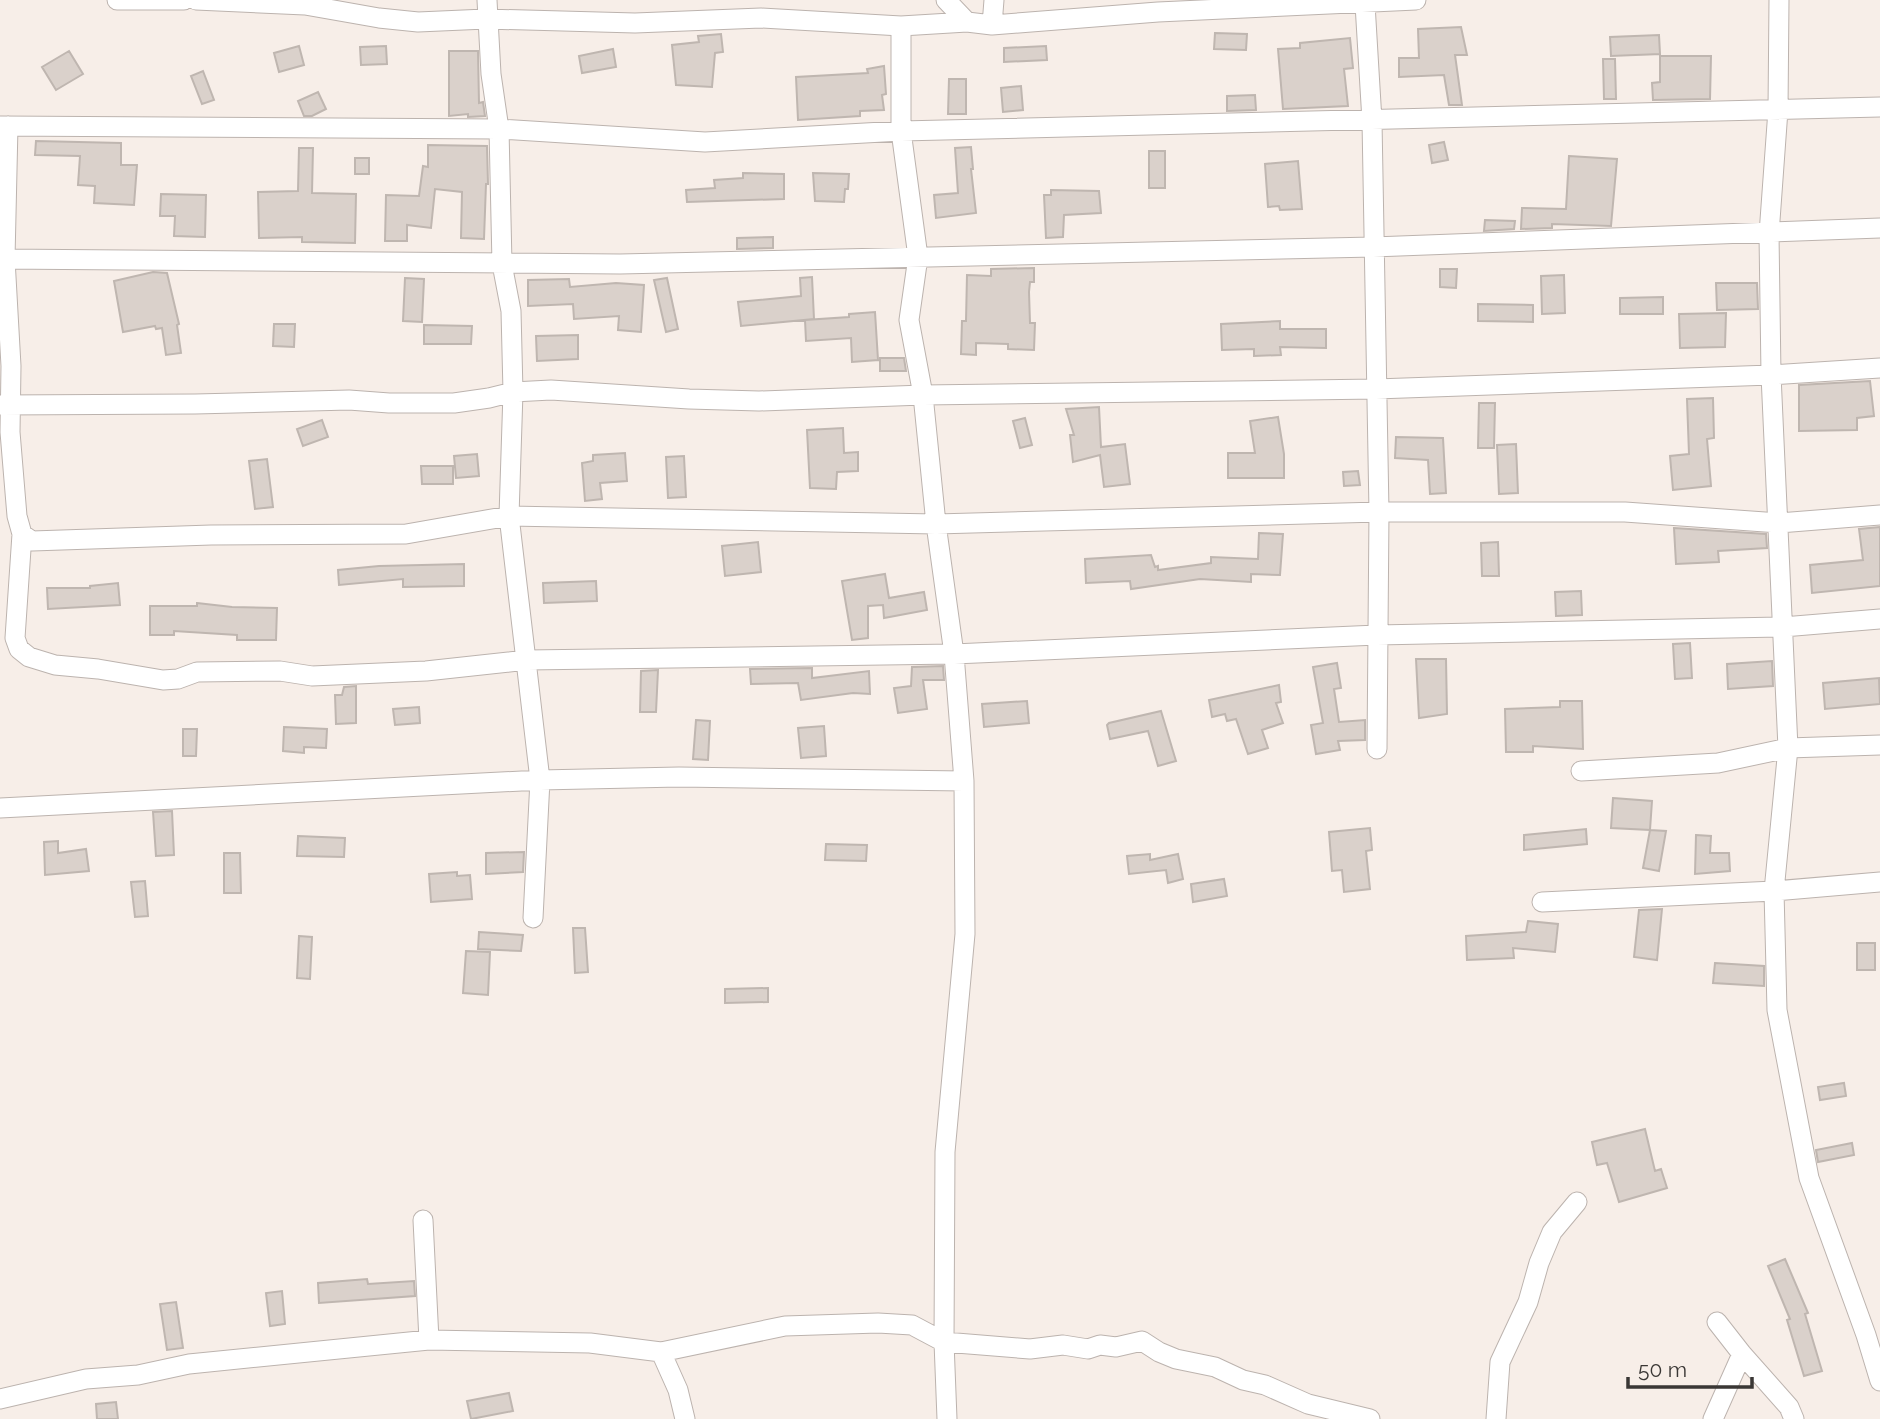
<svg xmlns="http://www.w3.org/2000/svg" width="1880" height="1419" viewBox="0 0 1880 1419" font-family="Raleway,sans-serif">
<rect width="100%" height="100%" fill="#f7eee8"/>
<path fill="#dad1cb" stroke="#bfb6b0" stroke-width="2" d="M1461 27 1467 55H1455L1462 105H1449L1444 75 1399 77V58H1419L1418 29Z
M1215 33 1247 34 1246 50 1214 49Z
M721 34 723 52 715 53 712 87 676 85 672 45 699 42 698 36Z
M1659 35 1660 54 1611 56 1610 37Z
M1350 38 1353 68 1344 69 1348 106 1283 109 1278 49 1300 48V43Z
M299 46 304 65 279 72 274 53Z
M386 46 387 64 361 65 360 47Z
M1046 46 1047 60 1004 62V48Z
M613 49 616 67 582 73 579 56Z
M69 51 83 74 56 90 42 67Z
M449 51H478L479 103 483 102 485 116 468 117V114L449 116Z
M1660 56H1711L1710 99 1653 100 1652 83 1660 82Z
M1603 59H1615L1616 99H1604Z
M884 66 886 94 882 95 884 110 860 111V116L798 120 796 77 868 73 867 69Z
M203 71 214 100 202 104 191 76Z
M949 79H966V114H948Z
M1021 86 1023 110 1003 112 1001 88Z
M318 92 326 109 312 116H304L298 101Z
M1255 95 1256 110 1227 111V96Z
M36 141 121 143V165H137L134 205 94 203 95 186 78 185 80 156 35 155Z
M1444 142 1448 160 1432 163 1429 145Z
M428 145 487 146 488 184H486L484 239 461 238 462 192 435 189 431 228 407 225V241H385L386 195 419 196 423 166 428 167Z
M971 147 973 169H971L976 213 936 218 934 195 958 193 955 148Z
M299 148H313L312 193 356 194 355 243 302 242V237L259 238 258 192 298 191Z
M1149 151H1165V188H1149Z
M1569 156 1617 159 1611 226 1552 224V228L1521 229 1522 208 1566 209Z
M355 158H369V174H355Z
M1298 161 1302 209 1280 210 1279 206 1268 207 1265 164Z
M743 173 784 174V199L687 202 686 190 715 188 714 180 743 178Z
M813 173 849 174 848 189H845L844 202 815 201Z
M1051 190 1099 191 1101 213 1064 215 1063 237 1046 238 1044 195H1051Z
M161 194 206 195 205 237 174 236 175 216H160Z
M1485 220 1515 221 1514 229 1484 231Z
M773 237V248L737 249V238Z
M1034 268V282H1030L1029 292 1030 323H1035L1034 350 1008 349V344L976 343V355L961 354 962 321H966L967 275 991 276V269Z
M1440 269H1457L1456 288 1440 287Z
M153 272 167 273 179 324 177 325 181 353 166 355 162 328 156 329 155 326 123 332 114 281Z
M1564 275 1565 313 1542 314 1541 276Z
M812 277 814 319 741 326 738 302 801 296 800 278Z
M405 278 424 279 422 322 403 321Z
M667 278 678 329 666 332 654 280Z
M569 279 570 287 616 283 644 285 641 332 618 330 619 316 574 319 573 304 528 306V280Z
M1716 283H1757L1758 309 1717 310Z
M1663 297V314H1620V298Z
M1478 304 1533 305V322L1478 321Z
M875 312 878 360 852 362 851 338 806 341 805 320 849 317V314Z
M1726 313 1725 347 1680 348 1679 314Z
M1280 321V329H1326V348L1280 347 1281 355 1254 356V349L1222 350 1221 324Z
M274 324H295L294 347 273 346Z
M424 325 472 326 471 344H424Z
M578 335V359L537 361 536 336Z
M880 358H904L906 371H880Z
M1870 381 1874 416 1857 418V430L1799 431V385Z
M1713 398 1714 438 1707 439 1711 486 1673 490 1670 456 1689 454 1687 399Z
M1479 403H1495L1494 448H1478Z
M1099 407 1101 447 1125 444 1130 484 1104 487 1100 455 1073 462 1070 435H1074L1066 409Z
M1278 417 1284 454V478H1228V453H1255L1250 421Z
M1025 418 1032 445 1020 448 1013 421Z
M322 420 328 437 303 446 297 429Z
M843 428 844 453 858 452V471L837 472 836 489 810 488 807 430Z
M1396 437 1443 438 1446 493 1430 494 1428 460 1395 458Z
M1516 444 1518 493 1499 494 1497 445Z
M625 453 627 481 600 483 602 499 585 501 582 463 593 461V455Z
M477 454 479 476 456 478 454 456Z
M684 456 686 497 668 498 666 457Z
M267 459 273 507 255 509 249 461Z
M421 466H453V484H422Z
M1358 471 1360 485 1344 486 1343 472Z
M1880 527V586L1812 593 1810 565 1863 560 1859 529Z
M1674 528 1766 534 1767 548 1718 551 1719 562 1676 564Z
M1259 533 1283 534 1280 575 1251 574V582L1200 579 1131 589 1130 581 1086 583 1085 559 1151 555 1155 567 1158 566V570L1211 563V557L1258 559Z
M758 542 761 572 725 576 722 546Z
M1498 542 1499 576H1482L1481 543Z
M464 564V586L403 587V579L339 585 338 570 379 566Z
M885 574 889 598 924 592 927 610 884 618 883 605 868 606V638L852 640 842 581Z
M596 581 597 601 544 603 543 583Z
M118 583 120 605 48 609 47 588H90V586Z
M1581 591 1582 615 1556 616 1555 592Z
M197 603 232 607 277 608 276 640H237V635L174 631V635H150V606H197Z
M1690 643 1692 678 1675 679 1673 644Z
M1416 659H1446L1447 714 1419 718Z
M1772 661 1773 686 1728 689 1727 664Z
M1337 663 1341 688 1334 689 1339 722 1365 720V740L1338 741 1340 750 1316 754 1311 725 1323 723 1313 667Z
M943 666 944 680H923L927 709 898 713 894 688 911 686 912 667Z
M812 668V678L869 671 870 694 853 693 801 700 798 683 751 684 750 669Z
M658 670 656 712H640L641 671Z
M1879 678 1880 704 1825 709 1823 683Z
M1279 685 1281 702 1276 703 1283 723 1262 730 1268 748 1248 754 1236 719 1227 721 1225 714 1212 717 1209 700Z
M356 686V723L336 724 335 695H342L344 687Z
M1027 701 1029 723 984 727 982 704Z
M1560 701H1582L1583 749 1533 746V752H1506L1505 709 1560 707Z
M419 707 420 723 395 725 393 709Z
M1161 711 1176 761 1158 766 1148 731 1110 739 1107 725 1109 723Z
M696 720 710 721 708 760 693 759Z
M824 726 826 756 801 758 798 728Z
M284 727 327 729 326 748 304 747V753L283 751Z
M183 729H197L196 756H183Z
M1613 798 1652 801 1650 830 1666 831 1659 871 1643 868 1650 830 1611 828Z
M172 811 174 855 156 856 153 812Z
M1370 828 1372 850 1366 851 1370 889 1344 892 1342 870 1332 871 1329 832Z
M1586 829 1587 844 1524 850V835Z
M1696 835 1711 836 1710 853H1729L1730 871 1695 874Z
M298 836 345 838 344 857 297 856Z
M58 841V853L86 849 89 871 45 875 44 842Z
M826 844 867 845 866 861 825 860Z
M524 852 523 872 486 874V853Z
M224 853H240L241 893H224Z
M1150 854V860L1178 854 1183 879 1168 883 1166 870 1129 874 1127 856Z
M457 872V876L470 875 472 899 431 902 429 874Z
M1224 879 1227 896 1193 902 1191 884Z
M145 881 148 916 135 917 131 882Z
M1662 909 1657 960 1634 957 1639 910Z
M1528 921 1558 924 1555 952 1513 948 1514 958 1467 960 1466 936 1526 932Z
M573 928H585L588 972 575 973Z
M479 932 523 935 521 951 478 949Z
M299 936 312 937 310 979 297 978Z
M1857 943H1875V970H1857Z
M466 951 490 952 488 995 463 993Z
M1715 963 1764 966V986L1713 983Z
M768 988V1002L725 1003V989Z
M1844 1083 1846 1096 1820 1100 1818 1087Z
M1645 1129 1655 1171 1661 1169 1667 1188 1619 1202 1607 1163 1597 1165 1592 1142Z
M1852 1143 1854 1155 1818 1162 1816 1150Z
M1785 1259 1808 1313 1805 1314 1822 1371 1804 1376 1787 1320 1790 1319 1768 1266Z
M367 1279 368 1284 414 1281 415 1296 319 1303 318 1283Z
M282 1291 285 1324 270 1326 266 1293Z
M176 1302 183 1348 167 1350 160 1304Z
M509 1393 513 1411 471 1419 467 1401Z
M116 1402 118 1419H97L96 1404Z"/>
<g fill="none" stroke-linecap="round" stroke-linejoin="round">
<g stroke="#bcb3ae" stroke-width="21">
<path id="minor" d="M117 0H184
M196 0 305 5 379 18 418 22 486 19 635 23 761 18 901 26 967 22 992 25 1158 12 1416 0
M487 0 491 74 499 129 502 264 511 311 513 392 509 516 540 780 533 918
M946 0 967 22
M1779 0 1778 110 1769 234 1771 375 1788 748 1774 891 1777 1010 1809 1178 1866 1335 1880 1381
M1365 4 1372 121 1379 512 1377 749
M992 25 994 0
M0 126 499 129 705 142 901 131 1880 107
M8 126 5 259 11 366 10 432 17 516 22 534 32 541 211 535 406 534 509 516 936 524 1379 512H1625L1779 523 1880 515
M0 259 620 264 1373 247 1880 228
M0 405 195 404 349 400 389 403H454L489 398 513 392 551 390 689 399 759 401 923 395 1376 389 1771 375 1880 368
M22 534 15 638 19 649 29 657 55 665 98 669 163 680 178 679 197 672 280 671 312 676 426 671 527 660 954 654 936 524 923 395 909 320 918 257 901 131V26
M1581 771 1718 763 1788 748 1880 745
M0 808 540 780 679 777 964 781
M1542 902 1774 891 1880 882
M423 1220 429 1340
M1717 1322 1742 1354 1789 1407 1794 1419
M661 1352 678 1390 685 1419
M0 1399 86 1379 138 1375 189 1364 429 1340 590 1343 661 1352 785 1326 878 1323 912 1325 944 1342 1030 1349 1063 1345 1088 1349 1100 1345 1116 1347 1142 1341 1159 1352 1176 1359 1215 1367 1243 1380 1265 1385 1308 1404 1370 1419
M947 1419 944 1342 945 1152 965 934 964 781 954 654 1377 635 1783 627 1880 619
M1496 1419 1500 1362 1528 1302 1539 1263 1552 1232 1577 1202
M1713 1419 1742 1354"/>
</g>
<use href="#minor" stroke="#fff" stroke-width="19"/>
</g>
<path d="M1628 1377v10h124v-10" fill="none" stroke="#3a3735" stroke-width="3.5"/>
<text x="1638" y="1377" font-size="21" fill="#3a3735" stroke="#f7eee8" stroke-width="5" paint-order="stroke">50 m</text>
</svg>
